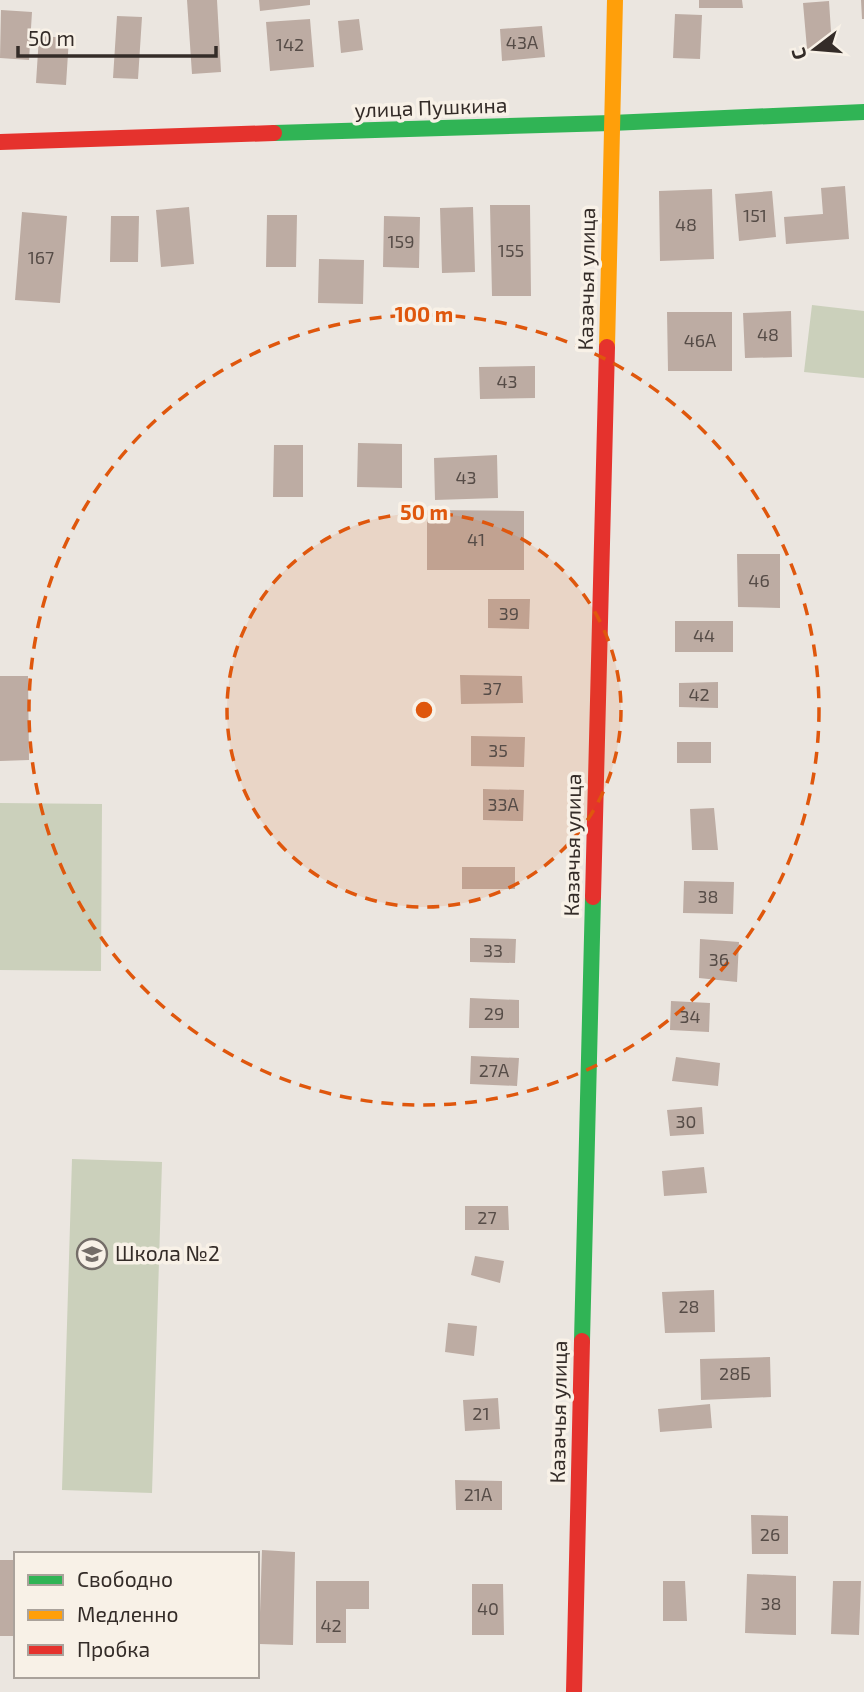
<svg xmlns="http://www.w3.org/2000/svg" width="864" height="1692" viewBox="0 0 864 1692" font-family="'Exo 2',sans-serif">
<rect width="100%" height="100%" fill="#ebe6e0"/>
<path fill="#cbd0bb" d="M812 305 864 311V378L804 372Z
M0 803 102 804 101 971 0 970Z
M72 1159 162 1162 152 1493 62 1490Z"/>
<path fill="#bdaca3" d="M187 0H217L221 72 192 74Z
M259 0H310V5L260 11Z
M699 0H742L743 8H699Z
M861 0H864V19H862Z
M829 1 832 47 807 49 803 3Z
M1 10 32 12 29 60 0 58Z
M675 14 702 15 700 59 673 58Z
M117 16 142 17 138 79 113 78Z
M310 19 314 67 270 71 266 22Z
M359 19 363 50 341 53 338 21Z
M542 26 545 57 502 61 500 29Z
M39 36 69 38 66 85 36 83Z
M845 186 849 239 786 244 784 217 823 214 821 188Z
M712 189 714 259 660 261 659 191Z
M772 191 776 237 739 241 735 194Z
M490 205H530L531 296H492Z
M189 207 194 264 161 267 156 210Z
M473 207 475 272 442 273 440 208Z
M22 212 67 216 60 303 15 300Z
M267 215H297L296 267H266Z
M111 216H139L138 262H110Z
M384 216 420 217 419 268 383 267Z
M319 259 364 260 363 304 318 303Z
M791 311 792 357 745 358 743 313Z
M667 312H732V371H668Z
M535 366V398L480 399 479 367Z
M358 443 402 444V488L357 487Z
M274 445H303V497H273Z
M497 455 498 498 435 500 434 458Z
M427 510 524 511V570H427Z
M737 554H780V608L738 607Z
M488 599H530L529 629 488 628Z
M675 621H733V652H675Z
M460 675 522 676 523 703 461 704Z
M0 676H28L29 760 0 761Z
M718 682V708L679 707V683Z
M471 736 525 737 524 767 471 766Z
M677 742H711V763H677Z
M483 789 524 790 523 821 483 820Z
M714 808 718 850H692L690 809Z
M462 867H515V889H462Z
M684 881 734 882 733 914 683 913Z
M470 938 516 939 515 963 470 962Z
M700 939 739 942 737 982 699 978Z
M470 998 519 1000V1028H469Z
M671 1001 710 1003 709 1032 670 1030Z
M471 1056 519 1058 517 1086 470 1084Z
M676 1057 720 1063 718 1086 672 1081Z
M702 1107 704 1134 670 1136 667 1110Z
M704 1167 707 1193 664 1196 662 1171Z
M465 1206H508L509 1230H465Z
M475 1256 504 1261 500 1283 471 1275Z
M714 1290 715 1332 665 1333 662 1292Z
M448 1323 477 1326 474 1356 445 1352Z
M770 1357 771 1397 701 1400 700 1359Z
M498 1398 500 1429 465 1431 463 1400Z
M710 1404 712 1428 660 1432 658 1409Z
M455 1480 502 1481V1510H456Z
M751 1515 788 1516V1554H752Z
M262 1550 295 1552 293 1645 259 1644Z
M0 1560H16V1636H0Z
M747 1574 796 1576V1635L745 1633Z
M316 1581H369V1609H346V1643H316Z
M663 1581H685L687 1621H663Z
M833 1581H861L859 1635 831 1634Z
M472 1584H503L504 1635H472Z"/>
<g fill="none" stroke-linecap="round" stroke-linejoin="round">
<path stroke="#30b455" stroke-width="16" d="M274 133 611 123 864 112
M582 1341 593 897"/>
<path stroke="#ff9f0a" stroke-width="16" d="M607 347 615 0"/>
<path stroke="#e5322d" stroke-width="16" d="M0 142 274 133
M593 897 607 347
M574 1692 582 1341"/>
</g>
<circle cx="424" cy="710" r="197" fill="#df570d" fill-opacity=".12"/>
<g fill="none" stroke="#df570d" stroke-width="3.5" stroke-dasharray="12 9">
<circle cx="424" cy="710" r="197"/>
<circle cx="424" cy="710" r="395"/>
</g>
<defs>
<g id="school-ring" transform="scale(1.575)"><circle r="9.5" fill="#f8f1e7" stroke="#746d68" stroke-width="1.5"/><path d="M0-5L7-2L0 1L-7-2ZM-4 1L0 2.5L4 1V4Q0 6-4 4Z" fill="#746d68"/></g>
</defs>
<g fill-rule="evenodd">
<use href="#school-ring" x="92" y="1254"/>
</g>
<g text-anchor="middle" stroke-width="7" stroke-linejoin="round" paint-order="stroke">
<g font-size="18" fill="#564c47">
<text x="522" y="49">43А</text>
<text x="290" y="51">142</text>
<text x="755" y="222">151</text>
<text x="686" y="231">48</text>
<text x="401" y="248">159</text>
<text x="511" y="257">155</text>
<text x="41" y="264">167</text>
<text x="768" y="341">48</text>
<text x="700" y="347">46А</text>
<text x="507" y="388">43</text>
<text x="466" y="484">43</text>
<text x="476" y="546">41</text>
<text x="759" y="587">46</text>
<text x="509" y="620">39</text>
<text x="704" y="642">44</text>
<text x="492" y="695">37</text>
<text x="699" y="701">42</text>
<text x="498" y="757">35</text>
<text x="503" y="811">33А</text>
<text x="708" y="903">38</text>
<text x="493" y="957">33</text>
<text x="719" y="966">36</text>
<text x="494" y="1020">29</text>
<text x="690" y="1023">34</text>
<text x="494" y="1077">27А</text>
<text x="686" y="1128">30</text>
<text x="487" y="1224">27</text>
<text x="689" y="1313">28</text>
<text x="735" y="1380">28Б</text>
<text x="481" y="1420">21</text>
<text x="478" y="1501">21А</text>
<text x="770" y="1541">26</text>
<text x="771" y="1610">38</text>
<text x="488" y="1615">40</text>
<text x="331" y="1632">42</text>
</g>
<g font-size="21" fill="#342c28" stroke="#f8f1e7">
<text transform="translate(431 108) rotate(-2)" y="7">улица Пушкина</text>
<text transform="translate(587 279) rotate(-89)" y="7">Казачья улица</text>
<text transform="translate(573 845) rotate(-89)" y="7">Казачья улица</text>
<text transform="translate(559 1412) rotate(-89)" y="7">Казачья улица</text>
</g>
<g font-size="21" fill="#342c28" stroke="#f8f1e7" text-anchor="start">
<text x="115" y="1261">Школа №2</text>
</g>
</g>
<circle cx="424" cy="710" r="10" fill="#df570d" stroke="#f8f1e7" stroke-width="3.5"/>
<g font-size="21" text-anchor="middle" font-weight="bold" fill="#df570d" stroke="#f8f1e7" stroke-width="7" stroke-linejoin="round" paint-order="stroke">
<text x="424" y="322">100 m</text>
<text x="424" y="520">50 m</text>
</g>
<rect x="14" y="1552" width="245" height="126" fill="#f8f1e7" stroke="#aaa29b" stroke-width="2"/>
<rect x="28" y="1575" width="35" height="10" fill="#30b455" stroke="#aaa29b" stroke-width="2"/>
<text x="77" y="1587" font-size="21" fill="#342c28">Свободно</text>
<rect x="28" y="1610" width="35" height="10" fill="#ff9f0a" stroke="#aaa29b" stroke-width="2"/>
<text x="77" y="1622" font-size="21" fill="#342c28">Медленно</text>
<rect x="28" y="1645" width="35" height="10" fill="#e5322d" stroke="#aaa29b" stroke-width="2"/>
<text x="77" y="1657" font-size="21" fill="#342c28">Пробка</text>
<g transform="translate(815 49) rotate(254)" stroke="#f8f1e7" stroke-width="5" paint-order="stroke">
<path d="M0-5L12 26L0 18L-12 26Z" fill="#342c28"/>
<text y="-10" font-size="19" font-weight="bold" text-anchor="middle" fill="#342c28">С</text>
</g>
<path d="M18 46v10h198v-10" fill="none" stroke="#342c28" stroke-width="3.5"/>
<text x="28" y="46" font-size="21" fill="#342c28" stroke="#f8f1e7" stroke-width="5" paint-order="stroke">50 m</text>
</svg>
